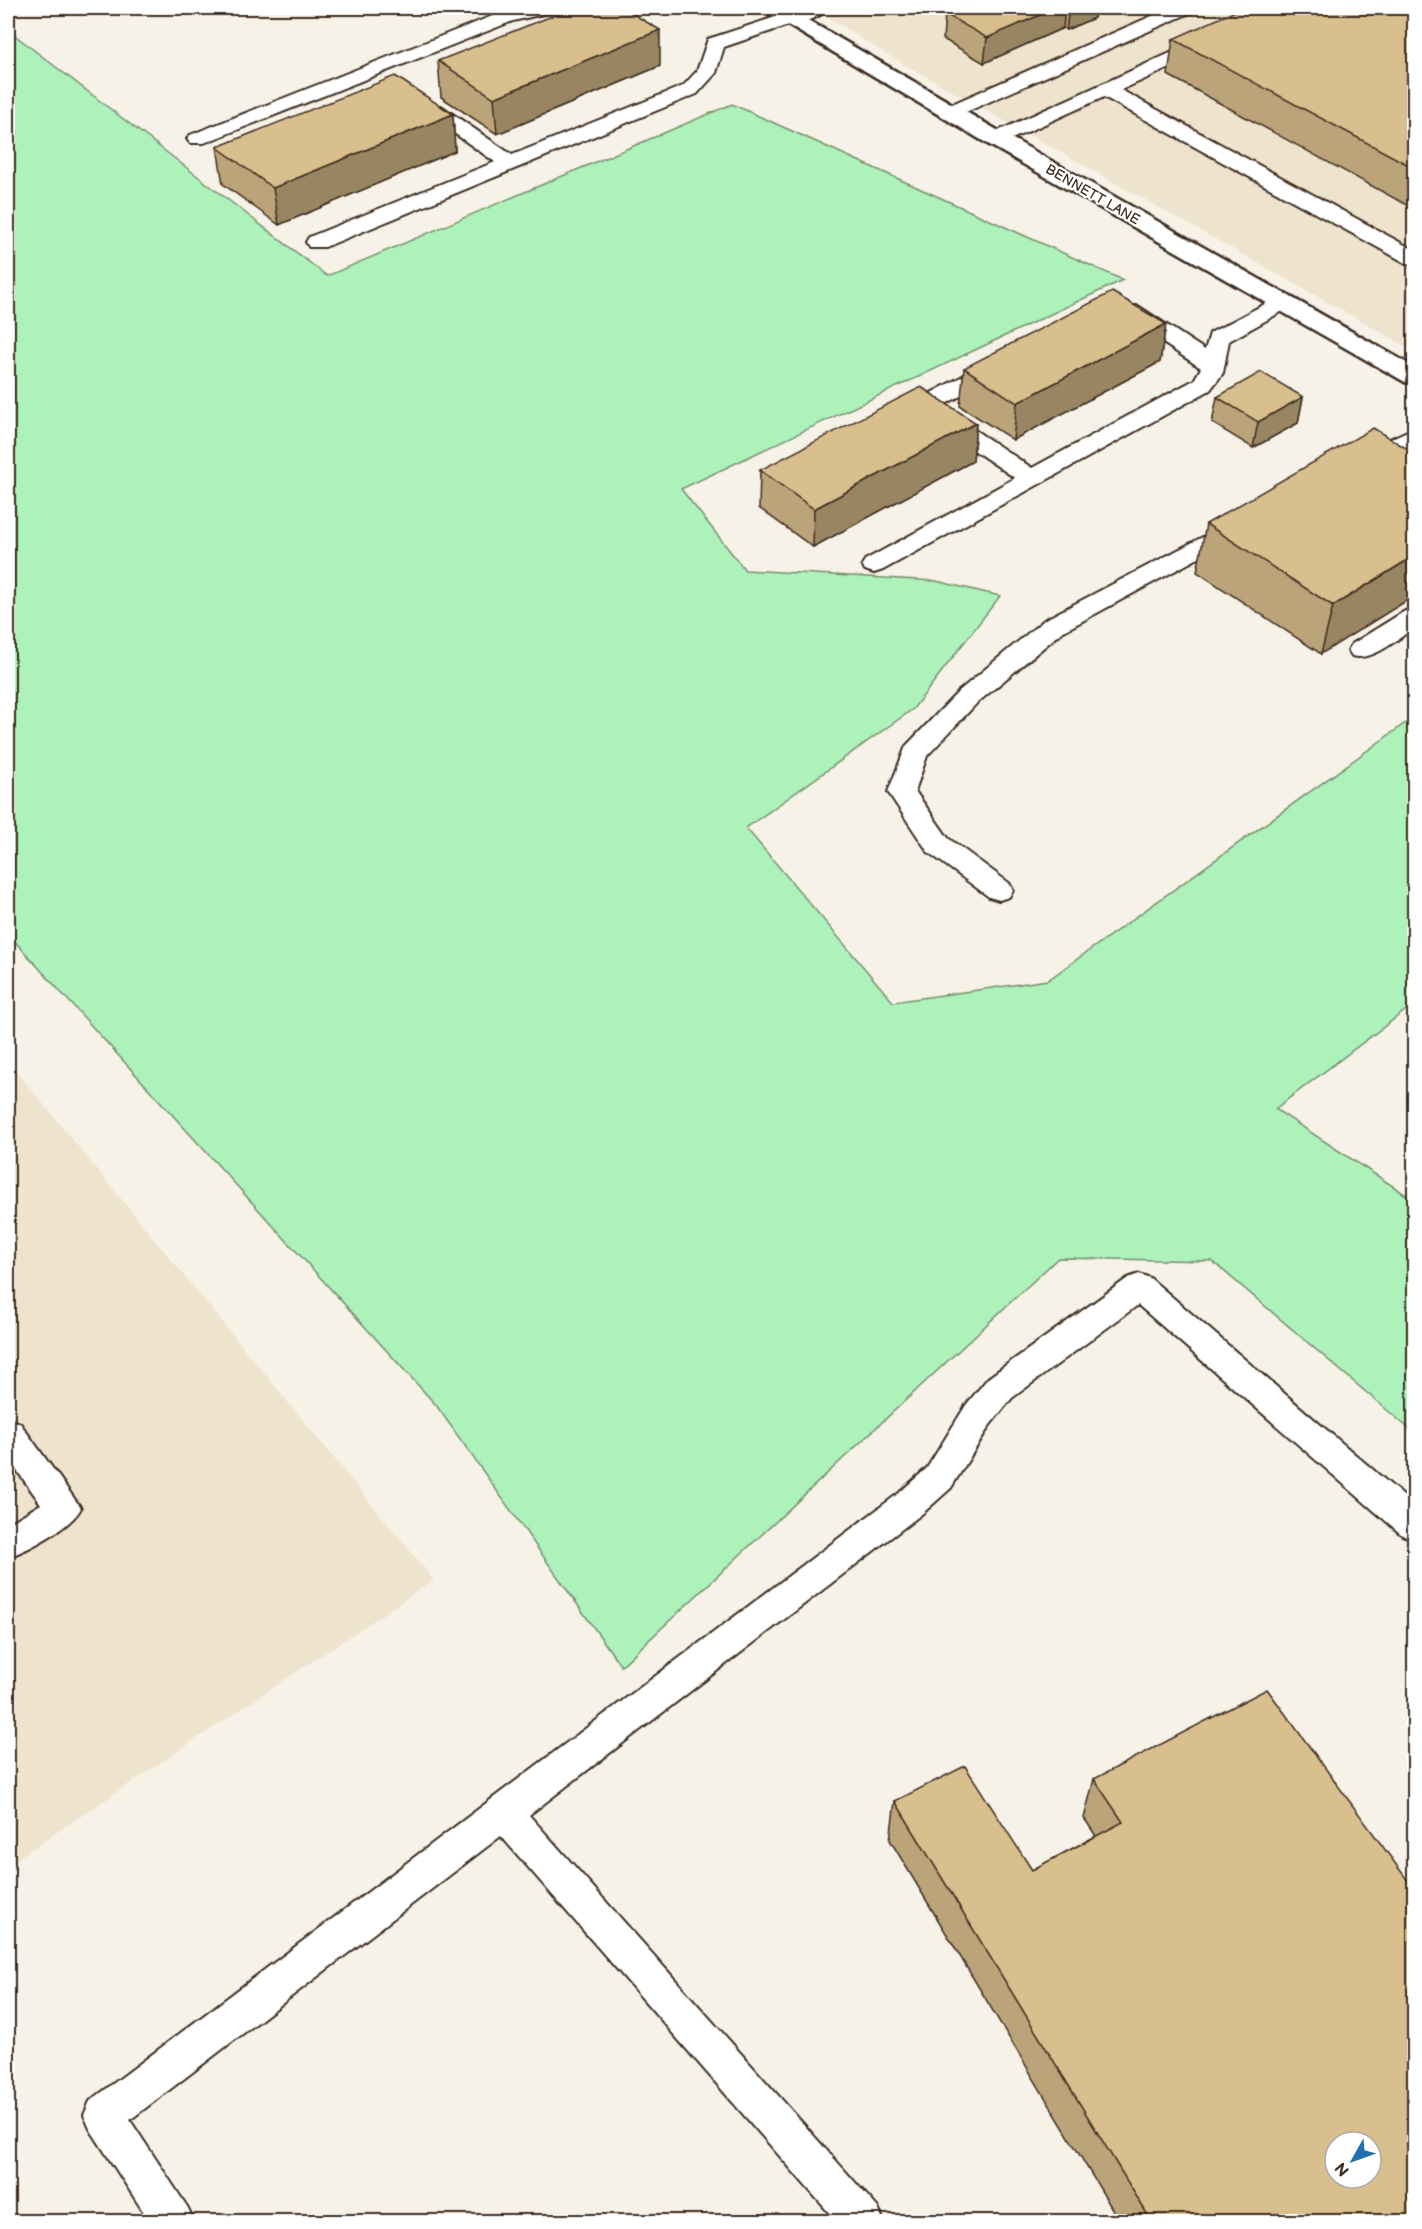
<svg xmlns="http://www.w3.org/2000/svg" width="1422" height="2229" viewBox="0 0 1422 2229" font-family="'Balsamiq Sans',sans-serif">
<rect width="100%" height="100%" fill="#f7f2e8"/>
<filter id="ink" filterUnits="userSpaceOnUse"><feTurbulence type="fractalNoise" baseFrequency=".0167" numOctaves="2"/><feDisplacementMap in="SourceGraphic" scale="12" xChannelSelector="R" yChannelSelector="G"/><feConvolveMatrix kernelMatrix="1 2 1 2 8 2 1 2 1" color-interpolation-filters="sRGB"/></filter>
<g filter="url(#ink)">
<path fill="#eee3cd" d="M814 8H1414V351L884 53Z
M8 1061 434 1580 8 1865Z"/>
<path fill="#adf1bb" stroke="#748e6c" stroke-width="1.5" d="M8 30 327 276 732 104 1123 280 681 489 745 570 936 581 1000 596 913 709 746 828 893 1002 1048 980 1414 717V1004L1275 1109 1414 1200V1433L1212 1261 1058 1258 621 1666 436 1405 8 934Z"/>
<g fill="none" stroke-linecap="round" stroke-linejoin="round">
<g stroke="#3b2a1e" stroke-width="4">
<path id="lane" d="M523 8H555L552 12 513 21 204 143H190L187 139 190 135 500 13Z
M1170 8H1195L1192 12 957 116H943L940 112 943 108Z
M1270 8H1295L1292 12 1121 90 1414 250V264L1406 263 1104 97 1003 143H989L986 139 989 135Z
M791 12 801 18 798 22 724 47 716 73 697 94 325 247H309L306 242 309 237 495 162 427 114 424 110 427 106H441L512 155 683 86 697 71 708 39Z
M1282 295 1290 297 1293 302 1290 307 1229 341 1223 373 1210 390 883 570 874 573 865 570 862 565 865 560 1015 478 916 411 912 406 916 401 991 361H1007L1010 366 1007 371 940 407 1032 468 1194 380 1201 368 1122 316 1119 311 1122 306H1138L1205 350 1210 333Z
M1414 428V444C1397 452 1372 471 1352 466L1348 461 1352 456Z
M1239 518 1248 521 1251 526 1248 531 1062 632 977 703 927 756 915 791 948 838 1009 883 1013 890 1009 897 999 900 989 897 928 852 888 792 906 746 959 691 1044 620Z
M1414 609V628C1397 639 1373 662 1352 656L1348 650 1352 644 1405 611Z
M1139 1274 1150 1278 1414 1505V1540L1402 1535 1138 1305 1012 1398 990 1425 951 1488 923 1513 529 1815 878 2208 884 2222H837L501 1836 130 2120 188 2208 194 2222H150L90 2129 84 2115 90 2101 899 1493 927 1468 966 1405 988 1378 1128 1278Z
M8 1419 20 1423 81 1508C72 1527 28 1550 8 1557V1524L41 1504 8 1458Z"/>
</g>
<g stroke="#3b2a1e" stroke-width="5">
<path id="street" d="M799 8H827C819 19 796 26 783 23L780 18 783 13Z"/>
</g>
<g stroke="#3b2a1e" stroke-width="5">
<path id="secondary" d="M762 8H787L1004 134 1414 367V384L1405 382 988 144 766 12Z"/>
</g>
<use href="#lane" fill="#fff" fill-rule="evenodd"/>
<use href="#street" fill="#fff" fill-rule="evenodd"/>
<use href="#secondary" fill="#fff" fill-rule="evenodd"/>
</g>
<path fill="#bba47a" stroke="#3b2a1e" stroke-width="1.5" d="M997 8H1095L1094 18 1066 30 1063 28 984 63 943 39 945 14 995 9Z
M1414 8V209L1168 75 1173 39Z
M438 61 660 66 497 134 441 97Z
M453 114 455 151 279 225 223 184 217 147Z
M1166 324 1160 362 1013 440 960 406 964 368Z
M1217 397H1303L1298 423 1253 448 1212 423Z
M976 423 973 461 813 547 759 508 760 470Z
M1414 453 1321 654 1197 572 1206 524Z
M1094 1779 1414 2222H1120L890 1840 895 1801 1032 1870 1096 1836 1084 1818Z"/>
<path fill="#988663" stroke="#3b2a1e" stroke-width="1.5" d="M1056 8H1065L1063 28 984 63 987 38Z
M1069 8H1095L1094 18 1066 30Z
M660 30V66L497 134 494 98Z
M453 114 455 151 279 225 273 188Z
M1166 324 1160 362 1013 440 1017 403Z
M1303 397 1298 423 1253 448 1258 422Z
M976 423 973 461 813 547 814 509Z
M1414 556V596L1321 654 1333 606Z"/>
<path fill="#d9bf8e" stroke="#3b2a1e" stroke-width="1.5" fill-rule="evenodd" d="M572 8H623L660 30 494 98 438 61Z
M961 8H992L995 9 997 8H1056L987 38 945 14Z
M1242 8H1414V168L1173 39Z
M395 76 453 114 273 188 217 147Z
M1112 292 1166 324 1017 403 964 368Z
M1261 372 1303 397 1258 422 1217 397Z
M921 387 976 423 814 509 760 470Z
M1373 428 1414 453V556L1333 606 1206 524Z
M1267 1689 1414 1889V2222H1152L895 1801 965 1766 1032 1870 1123 1822 1094 1779ZM1335 2142H1371V2178H1335Z"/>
</g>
<g text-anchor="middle" stroke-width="4.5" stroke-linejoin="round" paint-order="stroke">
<g font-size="14" fill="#3b2a1e" stroke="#fff">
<text transform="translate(1093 194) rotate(30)" y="5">BENNETT LANE</text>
</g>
</g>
<rect width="1422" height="2229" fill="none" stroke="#fff" stroke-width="30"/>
<rect x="15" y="15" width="1392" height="2199" fill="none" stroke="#3b2a1e" stroke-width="2" filter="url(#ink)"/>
<g transform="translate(1353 2160) rotate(230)"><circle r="28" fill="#ffffff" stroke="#b1aaa5" stroke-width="1.5"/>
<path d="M0-4.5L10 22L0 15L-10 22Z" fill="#1f6fb2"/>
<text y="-9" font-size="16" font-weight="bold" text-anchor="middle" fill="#3b2a1e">N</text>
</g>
</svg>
